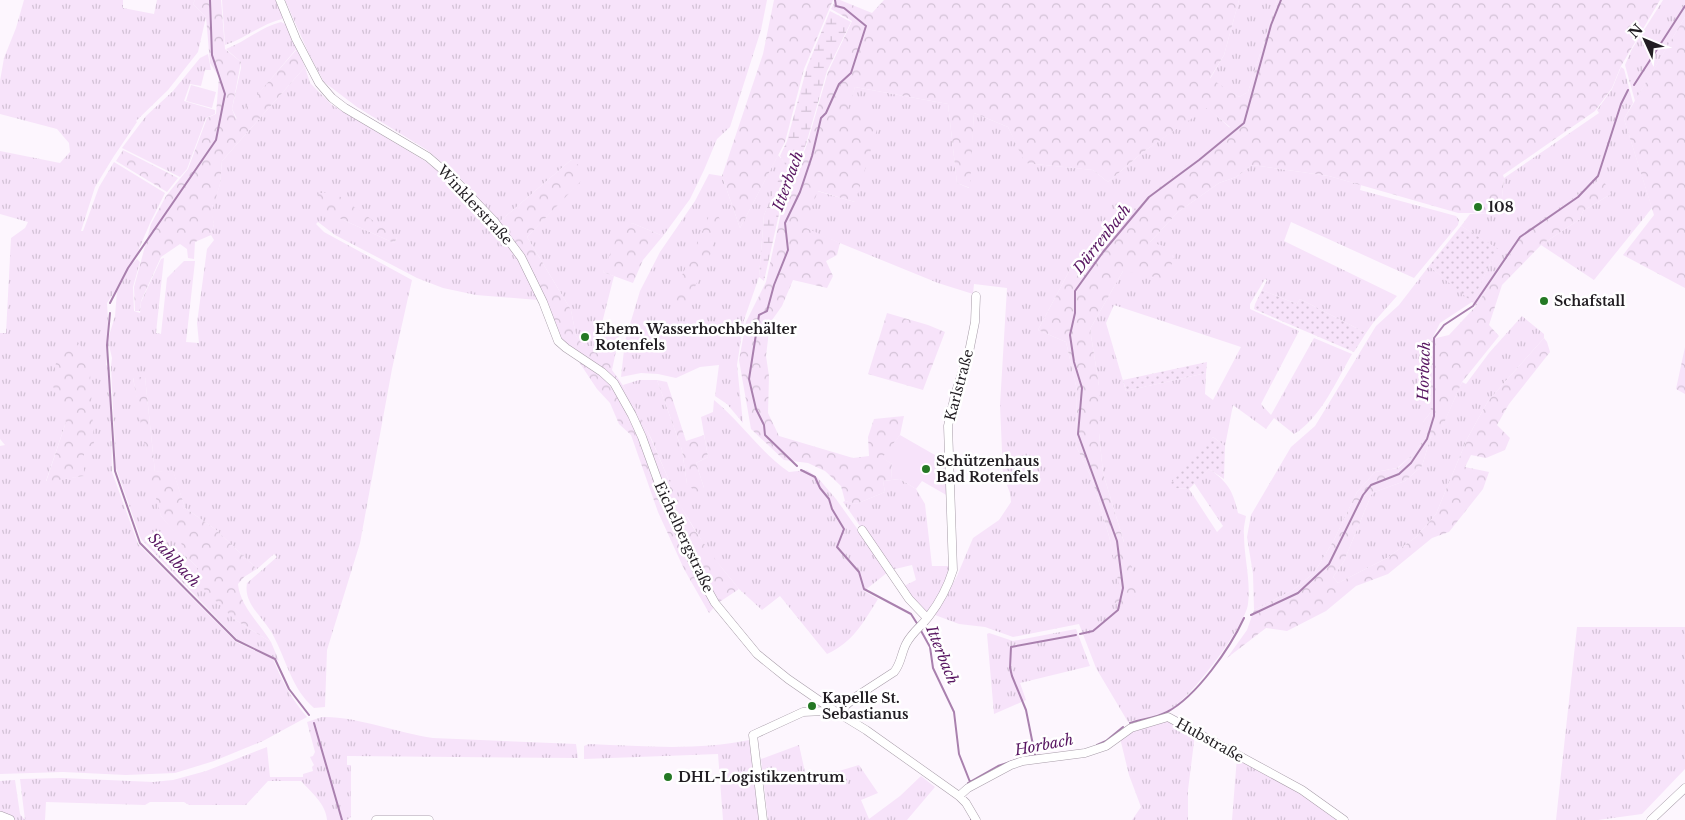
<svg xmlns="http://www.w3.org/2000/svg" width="1685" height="820" viewBox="0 0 1685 820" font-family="'Libre Baskerville',serif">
<defs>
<pattern id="grass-tufts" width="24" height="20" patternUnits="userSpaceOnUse" patternTransform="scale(1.25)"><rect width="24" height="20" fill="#f7e3fa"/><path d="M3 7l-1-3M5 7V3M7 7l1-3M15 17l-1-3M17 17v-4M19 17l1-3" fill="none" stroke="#d3c2d6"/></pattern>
<pattern id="forest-crowns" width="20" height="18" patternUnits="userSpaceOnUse" patternTransform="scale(1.25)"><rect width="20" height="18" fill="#f7e3fa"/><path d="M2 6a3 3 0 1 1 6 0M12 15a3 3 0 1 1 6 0" fill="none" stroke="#d3c2d6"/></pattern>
<pattern id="wetland-marsh" width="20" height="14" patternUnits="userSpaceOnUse" patternTransform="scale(1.25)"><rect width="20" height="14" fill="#f7e3fa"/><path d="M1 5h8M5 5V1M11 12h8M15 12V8" fill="none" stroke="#d3c2d6"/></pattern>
<pattern id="park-dots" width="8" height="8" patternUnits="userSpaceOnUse" patternTransform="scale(1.25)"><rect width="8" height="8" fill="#f7e3fa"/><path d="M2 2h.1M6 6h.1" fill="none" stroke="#d3c2d6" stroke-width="1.8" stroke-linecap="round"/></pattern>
</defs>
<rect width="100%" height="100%" fill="#fdf6fe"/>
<path fill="url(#grass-tufts)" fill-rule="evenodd" d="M24 0H123V8L154 14 157 0H195L193 4 206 17 198 52 168 90 136 121 137 122 114 156 95 187 81 231H83L99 187 114 162 165 193 150 223 133 263 137 259 140 262 133 287 134 311 140 313 141 302 161 259 164 258 156 333 161 334 167 278 184 261H195L186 342 199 343 197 323 207 249 214 240 211 235 214 224 211 212 220 184 222 161 305 67 310 83 332 105 425 161 447 178 487 220 520 261 538 300 476 295 443 288 417 278 335 235 318 222 316 224 324 232 412 280 392 369 360 543 327 650 325 707 314 708C292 689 287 662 274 637 265 618 243 605 247 583L277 557 274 554 257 569 215 529 185 508 173 471 155 472 145 377 133 378 161 516 181 539 185 555 198 568 234 619 271 642 279 661 237 639 141 539 116 468 111 366 112 358 109 345 106 365 110 367 112 472 138 544 236 642 273 659C282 681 292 700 307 717L263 741 214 761 175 773 126 775 63 772 0 774V446L5 445 0 439V333H6L11 238 25 228 28 222 0 214V151L60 163 70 152 69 143 57 129 0 114V81L4 58 16 28ZM339 218 397 238 394 243ZM124 278 117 291 115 316 109 336 107 303ZM66 422 84 476 47 481H46Z
M222 0H277L284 15 282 19C262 24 245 38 225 45Z
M285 0H767L761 30 730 127 717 139 704 170 690 199 663 236 632 223 603 272 614 276 602 323 593 347 583 345 576 336 571 310 527 237 584 177 571 160 499 222 459 177 427 150 357 107 324 82 309 54Z
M1239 0H1277L1248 92 1239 97 1210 79 1224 55Z
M1663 0H1685V17L1635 101 1625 65 1632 49Z
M281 22 287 25 297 48 237 119 232 109 241 68V62L226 49C245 42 261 27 281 22Z
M208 54 211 70H205L201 86 190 84 184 101 215 110V114L206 118 187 169 180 177 122 148 146 116 173 91 200 58Z
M1621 67 1624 69 1633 103 1624 119 1652 208 1594 280 1541 245 1580 219 1583 211 1611 194 1525 231 1476 306 1472 302 1440 323 1432 339 1428 370 1431 412 1423 422V441L1411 456 1397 468 1375 472 1357 492 1334 540 1314 573 1293 590 1254 610 1253 574 1247 537 1251 515 1291 447 1315 426 1376 326 1399 305 1429 266 1472 301 1490 264 1499 250 1461 226 1470 214 1489 213 1501 207 1504 178 1599 113 1597 110 1612 89Z
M855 87 948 104 957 183 969 188 974 113 1008 127 1026 163 1093 170 1108 182 1143 152 1207 107 1230 128 1134 209 1095 249 1075 260 1038 330 1066 342 1077 390 1076 446 1092 479 1109 536 1125 608 1124 542 1103 473 1099 433V386L1090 329 1123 271 1178 212 1219 183 1236 177 1252 165 1329 176 1361 185 1360 190 1456 216 1459 220 1458 225 1414 278 1291 222 1284 241 1397 296 1373 323 1366 333 1300 299 1297 304 1262 290 1267 280 1265 279 1250 304V309L1299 331 1261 404 1271 415 1314 338 1352 354C1337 380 1320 419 1294 434L1274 418 1266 429 1233 405 1225 446 1213 437 1176 488 1189 489 1217 532 1223 526 1194 483 1209 469C1228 482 1233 491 1238 513L1246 516C1245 522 1243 529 1244 535 1244 558 1251 580 1248 604 1245 626 1194 693 1175 706 1161 716 1143 718 1128 722L1096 668 1079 624 1013 637 985 627 959 624 935 615 957 576 973 538 999 520 1011 502 1010 493 1003 474 1000 405 1007 288 974 284 973 294 938 283 803 228 817 191 855 202 847 109ZM1114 305 1241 347 1213 400 1205 394 1206 373 1126 391 1106 323Z
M778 155 786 164 764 215 759 277 744 320 737 365 743 423 727 404 715 396 719 365 700 367 676 378 658 374 641 373 621 377 625 341 640 291 660 252 695 201 709 174 722 176 740 228Z
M1522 316 1544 334V338L1488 401 1467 439 1436 514 1416 537 1387 558 1338 583 1333 577 1344 561 1372 493 1405 481 1422 466 1431 436 1437 438 1462 382 1466 384 1489 353Z
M639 380H657L682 450 687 484 704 488 696 463 708 457 701 417 713 412 714 400C741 422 760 452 789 472L807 470 818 478 836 499 888 572 864 591 878 599C863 623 853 642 827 654L780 596 762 610 739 589 708 551 678 502 651 438 623 385Z
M900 479 916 489 925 504 932 566H950L944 586 928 612H923L902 587 916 580 912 565 891 570 843 502 845 501 856 504 885 492 883 481Z
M1577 627H1685V769L1642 814 1598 820H1556Z
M1076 629 1090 666 1020 683 1026 700 994 714 987 634 989 633 1013 641Z
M322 717C356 716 398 733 433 738L576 744 578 758 347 756V765H351V817L347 820H327C326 804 311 792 301 781H268L246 805H189L184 802H150L145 805 46 802 45 820H14L0 815V781L15 780 20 814 25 820 20 779 62 778 153 782 173 780 206 771 267 747 270 777H303V774L313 771 312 767 314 765 310 757 313 756 315 752 307 722Z
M1160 721 1170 722 1195 734 1188 790V820H1132L1141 807 1129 775 1120 738 1138 726Z
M749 740H752L762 820H723L718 754 584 759V746L589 744C642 746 697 751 749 740Z
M799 745 805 772 839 771 859 765 878 793 861 800 869 819 900 796 921 776 935 787 907 820H768L761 759Z
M1237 757 1296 790 1341 820H1232Z"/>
<path fill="url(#forest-crowns)" d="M195 0H221L225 49 241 62 232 109 236 119 297 49 305 67 222 161 220 184 212 212 214 224 211 235 195 242 194 259 188 258 187 249 180 244 161 257 141 301 140 311H135L134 287 151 224 166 196 188 169 207 118 216 114 219 77 210 63 206 17 193 4Z
M774 0H833L804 69 785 142 740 228 722 176 763 54Z
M836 0H840L872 13 884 0H1239L1224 55 1210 78 1239 97 1248 92 1277 0H1660L1621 66 1612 88 1595 111 1503 175 1504 178 1501 207 1489 213H1458L1329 176 1252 165 1236 177 1219 183 1178 212 1150 242 1177 250 1166 279 1123 271 1090 329 1099 386V433L1103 473 1139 592 1125 608 1112 601 1119 585 1109 536 1092 479 1076 446 1077 390 1066 342 1038 330 1075 260 1095 249 1134 209 1230 127 1207 108 1143 152 1108 182 1093 170 1025 163 1008 127 974 113 970 188 957 183 948 104 855 87 848 109 879 123 855 202 818 191 804 227 840 243 837 255 826 261 833 276 827 288 793 280 782 306 770 323 766 356 769 376 768 413 779 436 853 458 869 456 868 437 874 419 904 416 900 435 883 458 892 464 891 480 883 481 885 492 856 504 845 501 841 486 825 471 808 463 784 460 751 429 739 360 746 322 766 282 781 213 807 144 828 72 852 21 831 9Z
M1685 17V288L1623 255 1654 215 1624 119Z
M123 150 178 178 167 192 116 161Z
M571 160 583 168 585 177 527 237 571 310 576 336 583 345 593 347 602 323 620 332 612 370C642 409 657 456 678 500 694 533 716 561 739 589L718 603 709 613 684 569 658 512 631 435 619 424 610 403 597 389 567 344 560 337 529 265 514 241 499 222Z
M1602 178 1611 194 1583 211 1580 219 1541 245 1502 285 1489 325 1499 336 1462 382 1437 439 1431 436 1422 466 1405 481 1372 493 1344 561 1333 577 1338 583 1387 558 1416 537 1436 514 1467 439 1488 401 1544 338 1547 342 1550 352 1509 404 1497 425 1510 438 1505 450 1486 458 1471 455 1465 467 1489 472 1483 489 1449 532 1432 538 1388 574 1356 586 1326 611 1287 631 1266 628 1227 658 1247 630 1254 610 1293 590 1314 573 1334 540 1357 492 1375 472 1398 468 1411 456 1423 441V422L1431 412 1428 370 1432 339 1449 335 1476 306 1525 231Z
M319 193H335L397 238 394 243 339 218 321 216C314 209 317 202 319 193Z
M711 212 716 213 720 219 711 253 682 314 669 304Z
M632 223 663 236 643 260 633 283 603 272 616 239Z
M887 313 928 325 945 332 923 390 868 374Z
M75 340 89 355 94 445 84 448V476L46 482 66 422 53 386 58 347Z
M1685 347V394L1676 389Z
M133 377H145L155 472 173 470 185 508 215 529 257 569 244 577 238 584C240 606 260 624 271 642L234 619 195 580 198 568 185 555 180 539 161 516 150 477Z
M657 380 667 382 686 441 704 435 708 457 696 463 704 488 697 493 687 484 682 450Z"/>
<path fill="url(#wetland-marsh)" d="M830 11 851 22 827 71 806 144 779 214 764 281 759 277 764 215 785 164 780 156 787 141 807 67Z"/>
<path fill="url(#park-dots)" d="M1461 226 1500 250 1490 264 1472 302 1429 266Z
M1262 290 1297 304 1300 299 1366 333 1354 352 1254 309 1255 304Z
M1207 362 1206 373 1126 391 1123 380Z
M1213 437 1225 446 1224 479 1209 469 1189 489 1176 488 1170 484Z"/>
<path fill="#f7e3fa" d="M191 85 216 92 212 108 186 101Z
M900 435 947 462 948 496 922 481 916 489 900 479 891 480 892 464 882 458Z"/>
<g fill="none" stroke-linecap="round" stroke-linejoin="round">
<path stroke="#a980ae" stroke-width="2" d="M1634 85 1685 6
M110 303 128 268 216 140 225 94 212 55 210 0
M110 313 107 345 115 471 140 543 236 640 275 659 289 689 309 715
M797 466 765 435 764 425 756 409 749 379 759 315 767 311 774 285 788 250 785 223 800 192 812 156 821 118 826 113 839 84 851 73 866 26 844 8 836 6 835 0
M801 470 815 477 820 488 829 499 832 509 844 529 837 547 859 572 864 589 911 614 918 625
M1251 615 1298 593 1329 564 1363 495 1371 485 1399 474 1411 463 1427 439 1434 416V338L1444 325 1473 306 1520 237 1578 197 1598 176 1621 104 1628 90
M920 629 930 647 933 668 954 712 959 754 970 782
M1080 634 1093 631 1118 610 1123 588 1117 541 1078 434 1082 388 1074 362 1070 335 1075 313V291L1103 252 1149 197 1199 160 1244 123 1271 25 1281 0
M314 723 342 820
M1130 723C1142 719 1156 718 1167 712 1197 696 1230 648 1244 618
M1097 745 1106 741 1123 727
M1035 755 1026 710 1012 676 1010 668 1011 647 1076 635
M1026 757 1043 755
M968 783 998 766 1019 759
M971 819V820"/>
<g stroke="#a89da9" stroke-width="9">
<path id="minor" d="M280 0 296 39 319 83 332 98 345 108 428 157 457 182 494 221 521 257 543 302 558 341 566 348 602 372 614 383 632 415 642 437 666 503 695 567 715 603 757 654 788 679 830 708 866 730 959 796 966 803 976 820
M862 530 909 599 927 618
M839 714 846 705 857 696 894 672C901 664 901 654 906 644 912 632 922 626 929 616 939 603 948 586 953 570L948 426 955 395 969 352 975 322 976 296
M959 796 968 788 1011 765 1023 761 1085 753 1106 746 1131 728 1168 717 1302 790 1344 820
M376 820H429
M763 820 753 735 803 712 825 711 830 708
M1651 820 1685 788"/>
</g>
<g stroke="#a89da9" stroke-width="10">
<path id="tertiary" d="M0 816 10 820"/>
</g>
<use href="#minor" stroke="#fff" stroke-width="8"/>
<use href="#tertiary" stroke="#fff" stroke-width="9"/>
</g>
<g fill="#247824" stroke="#fff" stroke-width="2">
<circle cx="1478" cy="207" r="5"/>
<circle cx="1544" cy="301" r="5"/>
<circle cx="585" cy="337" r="5"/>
<circle cx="926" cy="469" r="5"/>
<circle cx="812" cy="706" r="5"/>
<circle cx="668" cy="777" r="5"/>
</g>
<g text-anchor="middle" stroke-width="5" stroke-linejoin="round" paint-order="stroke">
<g font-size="14" fill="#211d22" stroke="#fff">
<text transform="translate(475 205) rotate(47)" y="5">Winklerstraße</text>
<text transform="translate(959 385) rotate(-75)" y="5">Karlstraße</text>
<text transform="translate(684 537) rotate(65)" y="5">Eichelbergstraße</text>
<text transform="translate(1210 740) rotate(29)" y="5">Hubstraße</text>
</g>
<g font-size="14" font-weight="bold" fill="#211d22" stroke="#fff" text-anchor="start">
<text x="1488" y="212">108</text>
<text x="1554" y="306">Schafstall</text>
<text x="595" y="334">Ehem. Wasserhochbehälter<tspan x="595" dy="16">Rotenfels</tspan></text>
<text x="936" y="466">Schützenhaus<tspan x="936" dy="16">Bad Rotenfels</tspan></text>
<text x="822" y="703">Kapelle St.<tspan x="822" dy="16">Sebastianus</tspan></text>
<text x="678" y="782">DHL-Logistikzentrum</text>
</g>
<g font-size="15" font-style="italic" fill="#591762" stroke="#fff">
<text transform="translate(788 181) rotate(-70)" y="5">Itterbach</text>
<text transform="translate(1102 239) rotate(-52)" y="5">Dürrenbach</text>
<text transform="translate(1424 371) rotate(-88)" y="5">Horbach</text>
<text transform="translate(174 560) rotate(47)" y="5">Stahlbach</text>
<text transform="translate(942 655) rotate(68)" y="5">Itterbach</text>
<text transform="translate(1044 745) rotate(-11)" y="5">Horbach</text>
</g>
</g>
<g transform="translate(1645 40) rotate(314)" stroke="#ffffff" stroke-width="4" paint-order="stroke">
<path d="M0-4L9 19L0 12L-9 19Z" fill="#211d22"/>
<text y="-8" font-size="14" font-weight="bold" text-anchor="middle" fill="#211d22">N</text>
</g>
</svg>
